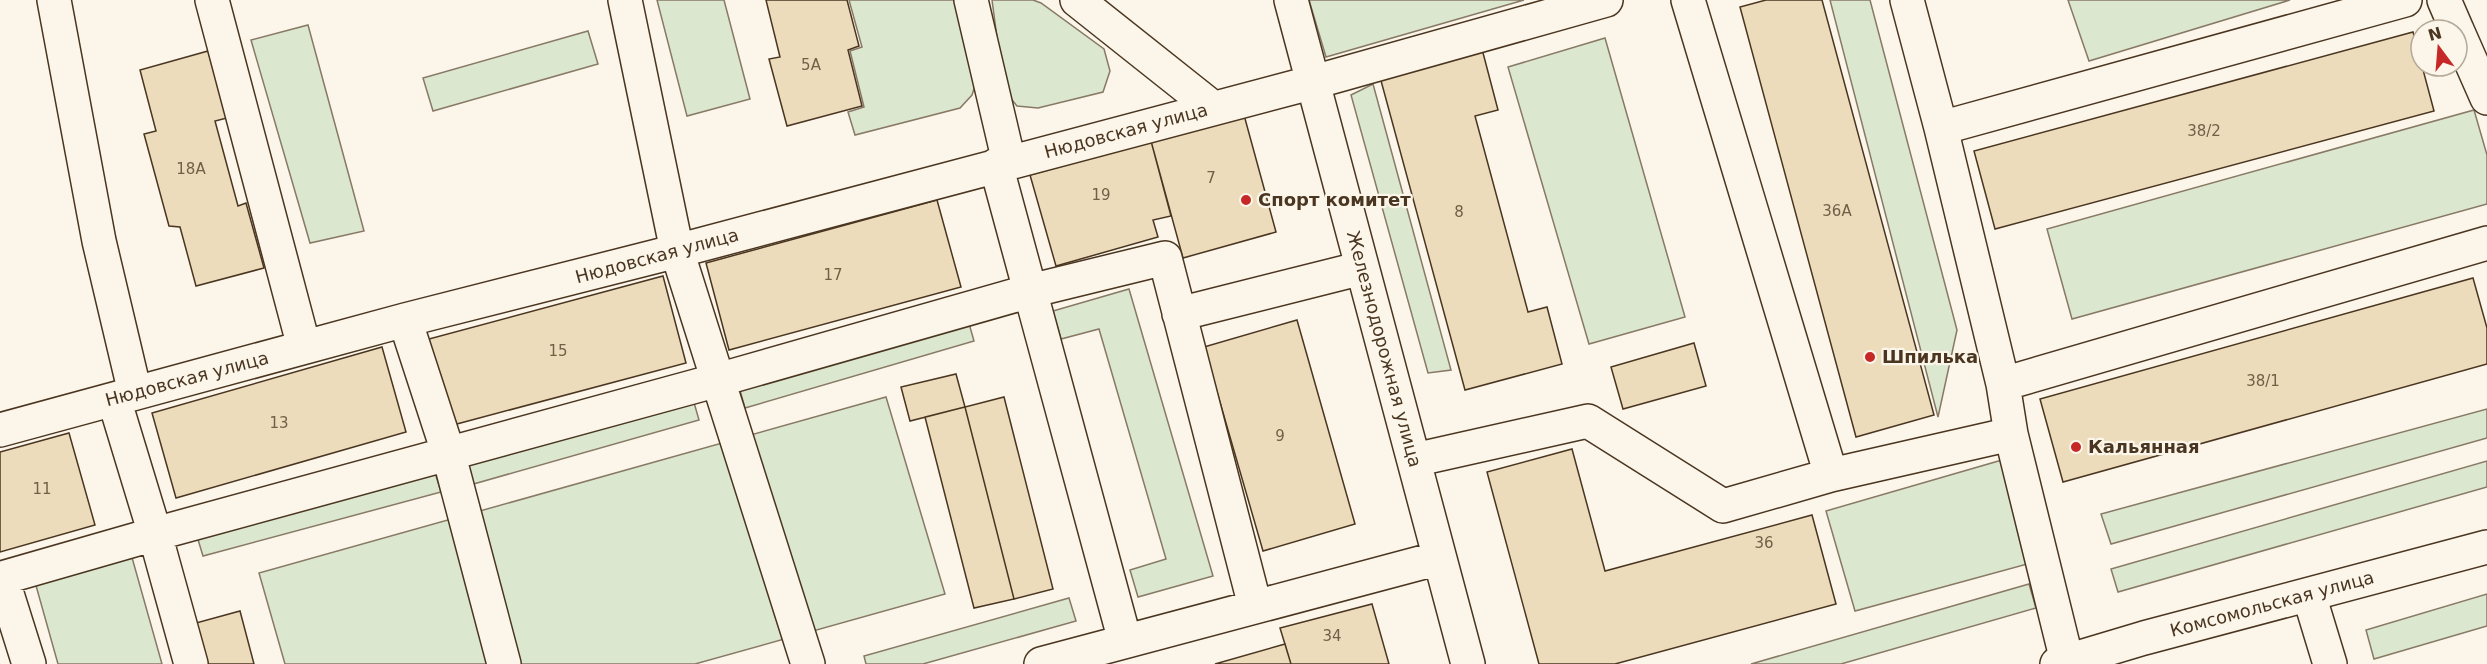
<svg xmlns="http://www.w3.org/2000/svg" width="2487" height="664" viewBox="0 0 2487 664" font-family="'DejaVu Sans',sans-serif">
<rect width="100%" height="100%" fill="#fbf6e9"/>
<path fill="#dce7d0" stroke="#887966" stroke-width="1.5" d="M657 0H724L750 99 687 116Z
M849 0H961L980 70 972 95 960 108 855 135 848 112 864 107 850 51 862 47Z
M992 0H1033L1041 3 1104 49 1110 71 1103 92 1038 108 1017 106 1004 90Z
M1309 0H1524L1326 57Z
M1830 0H1870L1957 330 1938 417Z
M2068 0H2290L2089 61Z
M308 25 364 231 310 243 251 40Z
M588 31 598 64 433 111 423 78Z
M1605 38 1685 317 1589 344 1508 67Z
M1373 84 1451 370 1428 373 1351 95Z
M2474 110 2487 155V204L2072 319 2047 229Z
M1129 289 1213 576 1138 597 1130 570 1166 559 1099 329 1061 339 1053 311Z
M968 320 974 341 745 408 739 387Z
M886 397 945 594 695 664H285L259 573Z
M693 399 699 420 470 485 464 464Z
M2487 409V438L2111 544 2101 514Z
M2002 460 2031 563 1855 611 1826 511Z
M2487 461V487L2118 592 2111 569Z
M433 466 441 492 203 556 196 533Z
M131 554 162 664H58L35 582Z
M2029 584 2036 608 1841 664H1751Z
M2487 594V626L2374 659 2366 630Z
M1069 598 1076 621 923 664H866L864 656Z"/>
<path fill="#ecdcbc" stroke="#4a3520" stroke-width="1.5" d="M766 0H847L859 46 848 50 862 106 787 126 769 59 780 57Z
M1766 0H1822L1934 415 1856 437 1740 7Z
M2413 32 2434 111 1995 229 1974 151Z
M1482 49 1498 110 1475 116 1528 312 1547 307 1562 364 1465 390 1380 77Z
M208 51 227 118 215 121 238 206 246 203 264 268 196 286 180 227 169 226 144 134 156 131 140 70Z
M1244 115 1276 232 1183 258 1151 141Z
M1151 141 1171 216 1153 220 1158 237 1056 266 1030 175Z
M937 200 961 287 729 350 706 263Z
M663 276 686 363 453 425 429 339Z
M2473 278 2487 328V364L2063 482 2040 399Z
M1297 320 1355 524 1263 551 1204 347Z
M1694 343 1706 386 1623 409 1611 367Z
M382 347 406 432 176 498 152 413Z
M956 374 965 407 910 421 901 387Z
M1004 397 1053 589 1014 599 965 407Z
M965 407 1014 599 974 608 925 417Z
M69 433 95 525 0 552V452Z
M1572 449 1605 571 1812 515 1836 604 1615 664H1539L1487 472Z
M1372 604 1389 664H1291L1280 628Z
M240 611 254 664H208L196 623Z
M1285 644 1291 664H1215Z"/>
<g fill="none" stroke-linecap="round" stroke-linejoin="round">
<g stroke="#4a3520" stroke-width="36">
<path id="minor" d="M54 0 99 241 135 393
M212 0 304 347
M625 0 677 251 808 664
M971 0 1009 162
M1077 0 1213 108
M1291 0 1468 664
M1688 0 1831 475
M1907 0 1941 128 2003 384 2011 434 2067 661
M2444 0 2457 30
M2457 30 2487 98
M1941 128 2405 0
M996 165 1125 641
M1179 314 1362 268
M405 320 448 452 504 664
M2003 384 2487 243
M114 399 155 534 191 664
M0 430 405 320 677 251 1314 82 1606 0
M1414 460 1588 421 1723 506 1831 475 2011 434
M2309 595 2330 664
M29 664 2 578 155 534 718 380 1030 291 1165 258 1255 606
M1041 664 1439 558"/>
</g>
<g stroke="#4a3520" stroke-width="36">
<path id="major" d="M2057 664 2144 638 2487 547"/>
</g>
<use href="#minor" stroke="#fbf6e9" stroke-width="33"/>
<use href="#major" stroke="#fbf6e9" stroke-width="33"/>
</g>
<g fill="#c62828" stroke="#fbf6e9" stroke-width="2">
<circle cx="1246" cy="200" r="6"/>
<circle cx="1870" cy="357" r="6"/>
<circle cx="2076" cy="447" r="6"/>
</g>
<g text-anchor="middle" stroke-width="4.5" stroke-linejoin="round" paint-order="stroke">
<g font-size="15" fill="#725f47">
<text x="811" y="70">5А</text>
<text x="2204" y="136">38/2</text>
<text x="191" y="174">18А</text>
<text x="1211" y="183">7</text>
<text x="1101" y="200">19</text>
<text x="1837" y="216">36А</text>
<text x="1459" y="217">8</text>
<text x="833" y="280">17</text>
<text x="558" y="356">15</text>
<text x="2263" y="386">38/1</text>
<text x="279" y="428">13</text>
<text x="1280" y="441">9</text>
<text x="42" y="494">11</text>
<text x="1764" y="548">36</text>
<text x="1332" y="641">34</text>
</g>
<g font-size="18" fill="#4a3520" stroke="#fbf6e9">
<text transform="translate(1126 131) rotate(-15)" y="6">Нюдовская улица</text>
<text transform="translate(657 256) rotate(-15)" y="6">Нюдовская улица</text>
<text transform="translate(1384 349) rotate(75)" y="6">Железнодорожная улица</text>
<text transform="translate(187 379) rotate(-15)" y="6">Нюдовская улица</text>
<text transform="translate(2272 604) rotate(-15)" y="6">Комсомольская улица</text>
</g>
<g font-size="18" font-weight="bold" fill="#4a3520" stroke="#fbf6e9" text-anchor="start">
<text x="1258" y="206">Спорт комитет</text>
<text x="1882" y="363">Шпилька</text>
<text x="2088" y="453">Кальянная</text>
</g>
</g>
<g transform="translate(2439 48) rotate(344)"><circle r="28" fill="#fbf6e9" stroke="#b4a999" stroke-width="1.5"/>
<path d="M0-4.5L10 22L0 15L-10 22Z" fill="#c62828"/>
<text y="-9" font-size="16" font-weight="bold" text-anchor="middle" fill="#4a3520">N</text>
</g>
</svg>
